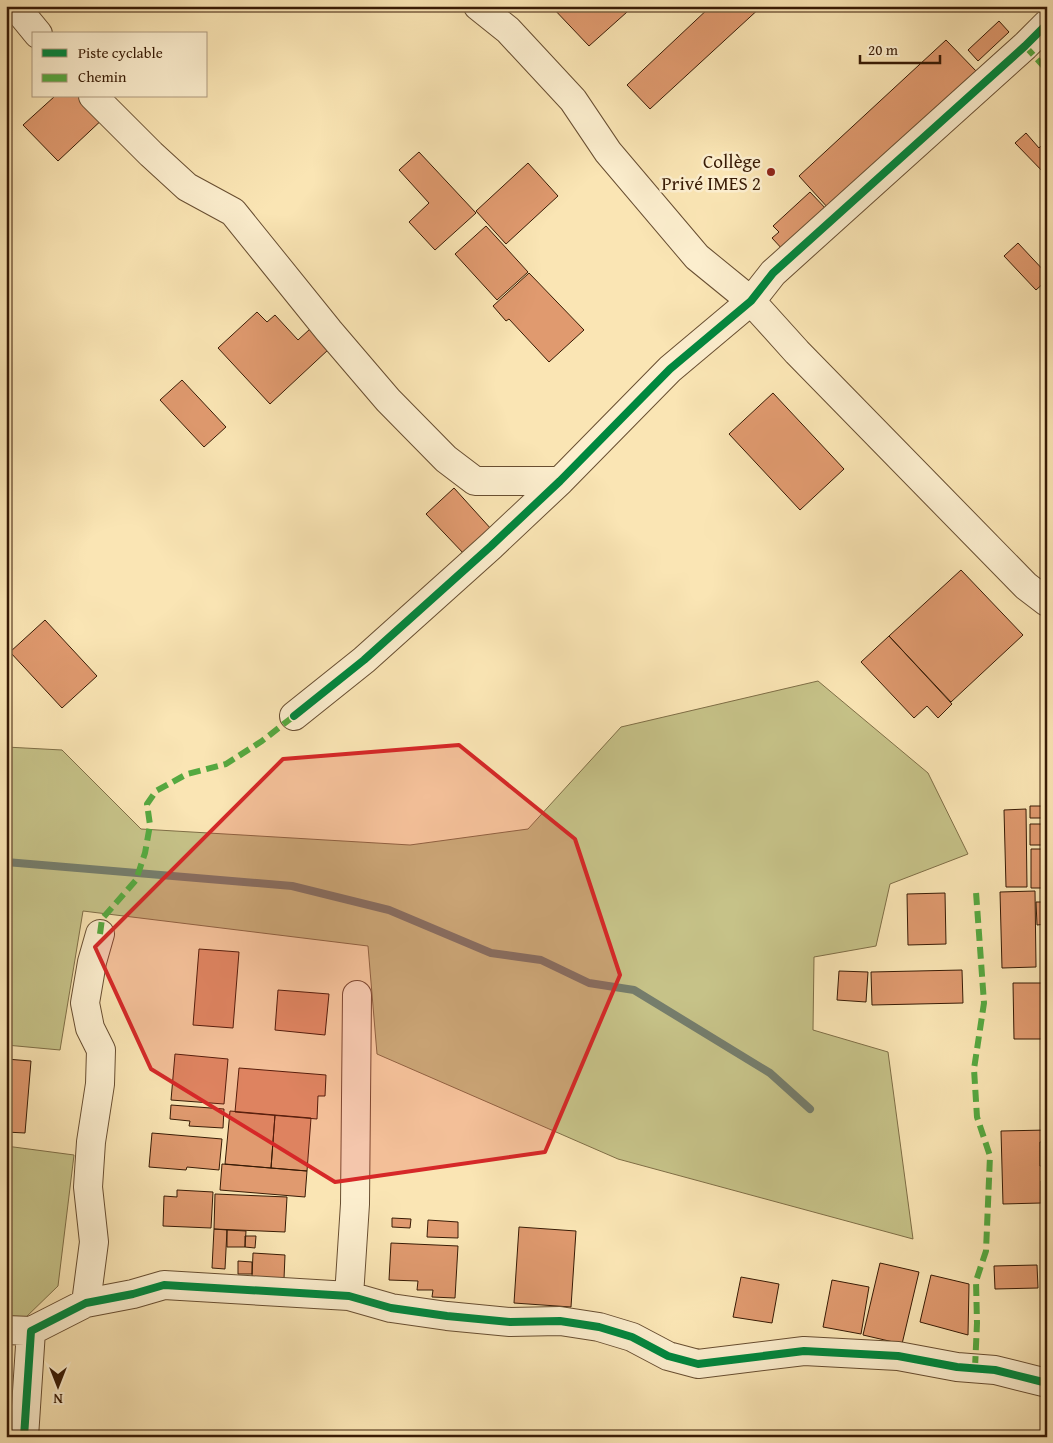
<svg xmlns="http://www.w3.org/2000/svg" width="1053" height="1443" viewBox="0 0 1053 1443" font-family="'Gentium Book Plus',serif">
<rect width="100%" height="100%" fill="#fae5b4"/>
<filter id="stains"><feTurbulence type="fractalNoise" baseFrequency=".004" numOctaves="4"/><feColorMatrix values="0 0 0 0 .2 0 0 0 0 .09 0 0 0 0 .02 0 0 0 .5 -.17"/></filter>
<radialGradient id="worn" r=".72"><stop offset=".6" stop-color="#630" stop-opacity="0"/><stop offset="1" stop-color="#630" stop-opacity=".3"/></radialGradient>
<path fill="#c6c288" stroke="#7f6e46" d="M818 681 928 773 968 854 890 884 876 946 814 957 813 1030 888 1052 913 1239 618 1159 377 1054 368 946 83 911 60 1050 6 1045V747L62 750 141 829 410 845 528 829 621 727Z
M6 1146 74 1155 58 1286 23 1320H6Z"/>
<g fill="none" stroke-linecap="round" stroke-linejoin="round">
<path stroke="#757d6c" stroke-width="8" d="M6 862 292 886 389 910 491 953 541 960 589 983 634 990 770 1073 810 1109"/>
</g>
<path fill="#e09a6f" stroke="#381b05" d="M551 6H622L627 12 589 46Z
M711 6H762L650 109 627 85Z
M999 21 1009 32 978 61 968 50Z
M946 40 977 72 829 209 799 176Z
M55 96H88L106 116 58 161 23 125Z
M1026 133 1039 148 1047 140V176L1015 143Z
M419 152 476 213 435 250 409 222 429 203 399 170Z
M528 163 558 196 506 244 476 211Z
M810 192 828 211 784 251 772 238 779 232 773 226Z
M486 226 528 272 497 300 455 254Z
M1018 243 1047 274V280L1036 290 1004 256Z
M529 273 584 330 549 362 509 319 506 321 493 306Z
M257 312 267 322 275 315 298 340 310 329 329 349 270 404 218 348Z
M182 380 226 427 204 447 160 400Z
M773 393 844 469 800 510 729 434Z
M454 488 492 530 465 555 426 514Z
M961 570 1023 635 951 702 889 636Z
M45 620 97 676 62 708 10 652Z
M889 636 952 704 938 718 927 706 914 718 861 662Z
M1030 806H1047V818H1030Z
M1026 809 1027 887H1006L1004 810Z
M1030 824H1047V845H1030Z
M1031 849H1047V888H1031Z
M1035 891 1036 967 1002 968 1000 892Z
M945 893 946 944 908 945 907 894Z
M1036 902H1047V924L1037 925Z
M199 949 239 952 233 1028 193 1025Z
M962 970 963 1003 872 1005 871 972Z
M839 971 868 972 866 1002 837 1000Z
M1013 983H1047V1039H1014Z
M278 990 329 994 325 1035 275 1030Z
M175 1054 228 1059 224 1104 171 1100Z
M6 1059 31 1061 25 1133 6 1132Z
M239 1068 326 1075 325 1096H318L317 1119 235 1112Z
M171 1105 224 1109 223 1128 189 1126 190 1121 170 1119Z
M230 1111 275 1115 271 1168 225 1164Z
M275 1115 311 1118 307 1171 271 1168Z
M1047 1130V1142H1040V1166H1047V1181H1041V1203L1003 1204 1001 1131Z
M152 1133 222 1139 219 1170 187 1167 186 1170 149 1167Z
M222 1164 307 1171 305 1197 220 1190Z
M177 1190 213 1192 211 1228 163 1226 164 1196 177 1197Z
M215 1194 287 1197 285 1232 214 1229Z
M392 1218 411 1219 410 1228 392 1227Z
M428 1220 458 1222V1238L427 1237Z
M519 1227 576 1231 571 1307 514 1303Z
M214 1229 227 1230 225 1269 212 1268Z
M227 1230 246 1231 245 1247H227Z
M245 1236H256L255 1248 245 1247Z
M391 1243 458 1246 455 1298 432 1297 433 1290H417L418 1281 389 1280Z
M253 1253 285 1255 284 1279 252 1277Z
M238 1261 252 1262V1274H238Z
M880 1263 919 1272 902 1344 863 1335Z
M1037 1265 1038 1288 995 1289 994 1266Z
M931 1275 969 1284 968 1335 920 1322Z
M741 1277 779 1284 772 1323 733 1317Z
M832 1280 869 1287 861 1334 823 1327Z
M60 1432H96V1437H60Z"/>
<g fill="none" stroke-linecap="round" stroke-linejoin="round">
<g stroke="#684e31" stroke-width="30">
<path id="minor" d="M15 6 38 34
M478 6 508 30 573 100 608 152 697 257 751 301 797 352 1026 586 1047 602
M93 96 151 154 187 187 233 212 329 331 388 400 446 459 475 481H560
M294 716 364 660 491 546 560 481 670 369 751 301 773 273 1025 46 1047 24
M349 1296 355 1204 357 995
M86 1303 94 1242 88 1187 91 1142 100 1084 101 1050 90 1028 85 1003 92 962 100 934
M6 1330 31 1331
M24 1437 31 1331 86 1303 133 1294 164 1285 349 1296 391 1308 447 1316 510 1322 560 1321 599 1327 632 1337 668 1356 698 1364 804 1351 898 1356 957 1367 995 1370 1047 1383"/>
</g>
<use href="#minor" stroke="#fceece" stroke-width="28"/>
<path stroke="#55a940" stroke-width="6" stroke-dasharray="12 6" stroke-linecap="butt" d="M1025 46 1047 70
M100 934 102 919 136 880 145 853 150 825 147 804 156 791 187 774 226 764 262 741 294 716
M975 1368 977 1323 976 1281 986 1251 990 1156 977 1117 974 1069 984 1003 976 892"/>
<g stroke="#fceece" stroke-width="11">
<path id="cycleway" d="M294 716 364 660 491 546 560 481 670 369 751 301 773 273 1025 46 1047 24
M24 1437 31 1331 86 1303 133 1294 164 1285 349 1296 391 1308 447 1316 510 1322 560 1321 599 1327 632 1337 668 1356 698 1364 804 1351 898 1356 957 1367 995 1370 1047 1383"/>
</g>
<use href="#cycleway" stroke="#00873e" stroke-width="8"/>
</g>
<path fill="#d62828" fill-opacity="0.2" stroke="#d62828" stroke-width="4" stroke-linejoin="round" d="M459 745 575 839 620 975 545 1152 335 1182 151 1069 95 947 283 759Z"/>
<circle fill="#8f2418" stroke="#fceece" stroke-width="2" cx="771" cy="172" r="5"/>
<g text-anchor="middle" stroke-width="5" stroke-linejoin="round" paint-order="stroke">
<g font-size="19" fill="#381b05" stroke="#fceece" text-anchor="end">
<text x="761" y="168">Collège<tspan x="761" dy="22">Privé IMES 2</tspan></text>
</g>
</g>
<rect width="1053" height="1443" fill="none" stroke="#fae5b4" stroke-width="25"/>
<rect x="8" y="8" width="1038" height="1428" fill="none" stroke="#381b05" stroke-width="2.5"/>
<rect x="12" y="12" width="1028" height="1418" fill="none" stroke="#381b05"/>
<rect x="32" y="32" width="175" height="65" fill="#fceece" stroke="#ae9a7e"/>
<rect x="42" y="49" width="25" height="8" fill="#00873e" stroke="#ae9a7e"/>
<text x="78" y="58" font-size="15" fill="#381b05">Piste cyclable</text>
<rect x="42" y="74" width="25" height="8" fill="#55a940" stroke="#ae9a7e"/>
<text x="78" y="82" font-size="15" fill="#381b05">Chemin</text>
<g transform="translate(58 1386) rotate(180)" stroke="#fceece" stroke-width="4" paint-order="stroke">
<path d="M0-4L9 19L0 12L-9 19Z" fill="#381b05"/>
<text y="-8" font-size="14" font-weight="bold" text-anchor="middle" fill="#381b05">N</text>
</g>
<path d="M860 55v8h80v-8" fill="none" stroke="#381b05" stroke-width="2.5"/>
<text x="868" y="55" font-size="15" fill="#381b05" stroke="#fceece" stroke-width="4" paint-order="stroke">20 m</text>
<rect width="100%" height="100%" filter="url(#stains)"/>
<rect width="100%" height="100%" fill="url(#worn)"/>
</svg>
